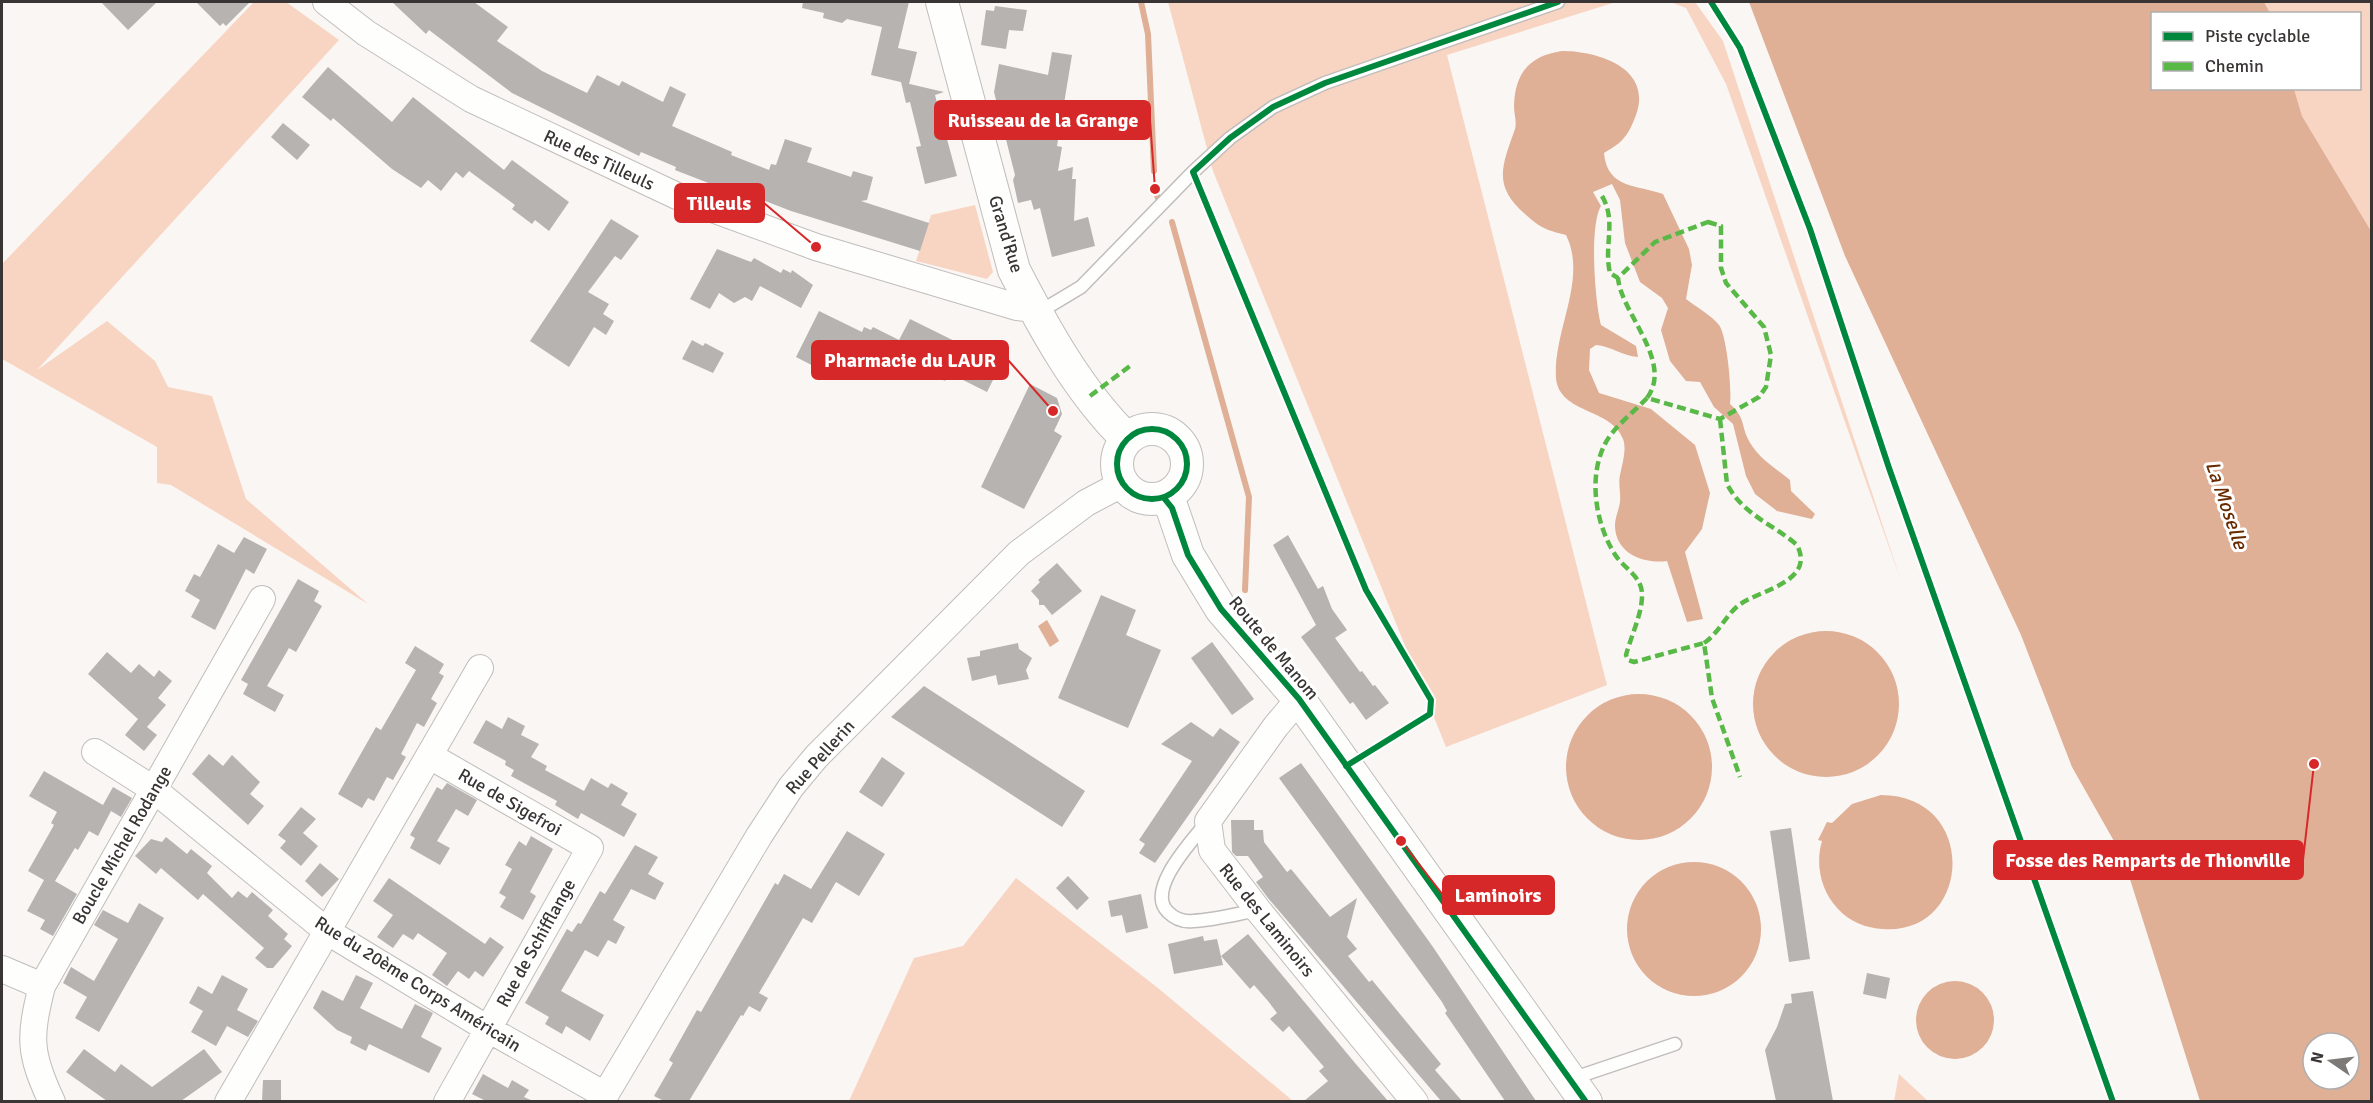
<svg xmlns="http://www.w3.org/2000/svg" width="2373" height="1103" viewBox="0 0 2373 1103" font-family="Signika,sans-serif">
<rect width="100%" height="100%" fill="#faf6f4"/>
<path fill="#f8d5c2" d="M254 2H286L339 40 37 370 107 321 155 361 168 387 212 396 246 499 368 604 171 485 157 483V447L2 359V264Z
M1168 2H1616L1447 55 1607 685 1446 747 1213 171Z
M1670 2H1695L1723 41 1901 581 1726 84 1686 8Z
M2264 2H2371V231L2302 116 2294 89 2360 88V14L2270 13Z
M975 205 993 272 987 279 916 261 931 215Z
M1016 878 1158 988 1293 1101H849L914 958 963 946Z
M1899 1074 1928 1101H1894Z"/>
<path fill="#dfaf96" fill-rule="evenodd" d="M1749 2H2264L2270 13 2152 14V88L2294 89 2302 116 2371 231V1101H2200L2123 857 2072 767 2021 635 1845 256ZM2313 1043H2349V1079H2313Z
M1562 51C1598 51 1653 68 1636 115 1633 123 1629 133 1623 139 1618 145 1610 149 1604 153 1607 189 1638 185 1663 194L1689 249 1692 265 1686 299C1696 307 1711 315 1719 325 1727 336 1732 390 1730 404 1744 417 1741 421 1747 437 1756 457 1774 467 1790 480L1791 491 1815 514 1812 519 1777 511 1755 494 1746 476 1733 424 1714 407 1700 382 1686 381 1670 361 1661 330 1668 308 1662 298 1640 282 1625 243 1620 200 1612 184 1593 192 1601 206C1589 226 1595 301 1601 325L1636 346 1638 357C1622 356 1611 346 1596 345L1590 349 1589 370 1599 393 1651 409 1695 445 1710 493 1702 529 1685 552 1703 619 1687 622 1667 561C1644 564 1615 554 1615 525 1615 517 1619 510 1620 502 1621 493 1618 484 1620 475 1622 465 1627 449 1623 439 1612 408 1559 414 1556 378 1553 331 1588 279 1566 235 1546 230 1541 228 1526 215 1492 186 1502 166 1515 129 1517 122 1514 114 1514 106 1515 73 1529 56 1562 51Z
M1047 620 1059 641 1050 647 1038 626Z
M1753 704a73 73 0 1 1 146 0a73 73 0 1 1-146 0Z
M1566 767a73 73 0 1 1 146 0a73 73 0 1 1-146 0Z
M1881 795C1979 795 1973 935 1883 929 1866 928 1850 922 1838 909 1821 891 1815 865 1822 841L1818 840 1827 822 1832 823 1852 804Z
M1627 929a67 67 0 1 1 134 0a67 67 0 1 1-134 0Z
M1916 1020a39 39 0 1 1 78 0a39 39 0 1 1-78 0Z"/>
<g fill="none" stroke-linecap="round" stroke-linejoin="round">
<path stroke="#dfaf96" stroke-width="6" d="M1141 2 1148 34 1154 171
M1155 189 1159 201
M1172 222 1249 497 1245 590"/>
</g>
<path fill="#b6b3b1" d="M101 2H157L128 30Z
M196 2H250L226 26 223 23 220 26Z
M392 2H474L508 27 497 41 542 71 587 93 597 75 619 86 622 81 663 102 670 86 686 94 672 126 732 152 731 155 769 170 771 164 776 165 785 139 812 148 807 162 851 177 853 171 873 177 867 200 861 201 929 223 920 251 791 211 750 195 747 198 675 170 676 167 641 152 639 156 512 93 429 30 426 34Z
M803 2H909L898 48 917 52 909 84 871 75 882 27 847 19 842 23 823 18 824 13 802 8Z
M995 6 1027 10 1023 31 1009 30 1006 49 981 45 986 10 994 11Z
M1052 52 1072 55 1057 146 1062 147 1058 171 1073 167 1072 179H1076L1074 221 1088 217 1095 246 1052 257 1040 208 1034 210 1031 200 1018 203 1013 180 1015 175 994 92 999 64 1048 75Z
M328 67 392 122 413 97 504 170 512 160 569 202 549 231 535 220 532 224 512 209 515 205 469 171 463 178 456 172 441 191 428 180 421 188 392 169 333 118 331 121 302 97Z
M901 82 944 92 935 95 957 176 925 184 916 147 921 146 910 102 906 103Z
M283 123 310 145 297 160 271 137Z
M611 219 639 236 621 260 615 256 588 292 609 304 603 314 614 321 606 335 594 327 569 367 530 341Z
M717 249 751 262 754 258 781 273 783 269 791 273 792 270 813 285 801 308 760 286 752 301 745 297 734 303 719 293 710 309 690 299Z
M819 311 862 332 864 327 871 330 873 327 899 340 910 319 1001 364 987 392 949 373 945 381 913 365 909 372 878 356 871 375 836 358 829 374 796 357Z
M692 340 703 346 705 343 724 353 713 373 682 359Z
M1030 384 1057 398 1062 414 1054 431 1062 436 1024 509 981 487Z
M1288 535 1318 589 1323 586 1332 609 1347 630 1335 638 1360 672 1362 671 1373 686 1375 685 1389 703 1366 720 1353 702 1350 704 1301 637 1316 625 1273 545Z
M244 537 267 549 254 574 246 569 215 630 191 617 200 600 185 591 194 574 200 577 218 544 234 553Z
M1057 563 1082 591 1052 615 1044 605H1039V600L1031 591 1040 582 1038 580Z
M298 579 319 591 314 601 322 606 296 652 289 648 267 686 284 695 275 712 243 694 248 684 241 680Z
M1101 595 1136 610 1126 635 1161 650 1128 728 1058 698Z
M1212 642 1254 699 1232 715 1191 658Z
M1018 643 1019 649 1032 658 1026 670 1029 679 998 685 996 675 972 681 967 658 980 656V651Z
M415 646 444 664 439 673 444 676 431 699 437 703 424 727 417 723 401 754 406 757 393 780 387 777 374 801 368 798 362 808 338 794 376 727 381 730 416 670 405 663Z
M107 652 131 673 139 664 154 677 159 670 172 681 158 698 166 705 147 727 157 735 144 751 125 735 138 719 88 674Z
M924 686 1085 791 1062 827 891 717Z
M508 717 525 726 521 735 539 744 531 757 547 766 545 770 584 791 591 778 608 788 611 783 628 793 621 805 637 814 624 837 581 813 578 819 555 805 557 801 511 776 514 770 505 765 506 761 473 743 486 720 502 729Z
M1191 722 1213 737 1220 728 1240 742 1155 863 1139 853 1145 844 1139 840 1192 761 1161 744Z
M209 754 223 766 232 755 260 782 250 794 264 806 248 825 192 774Z
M882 757 905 773 882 807 859 792Z
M1301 763 1433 947 1536 1101H1505L1445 1013 1447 1011 1442 1002 1279 778Z
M44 771 103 805 113 787 132 798 121 817 111 811 98 836 89 831 78 850 75 848 55 881 77 894 53 936 40 929 45 920 27 911 44 880 28 871 54 825 51 823 57 812 29 796Z
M447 783 477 800 468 816 456 809 437 841 450 848 440 865 410 848 415 838 410 835 437 787 442 790Z
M301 807 316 819 303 833 318 846 301 866 280 848 286 841 278 835Z
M1231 820H1254V830H1263L1264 842 1287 872 1291 869 1330 917 1357 898 1347 937 1357 949 1348 956 1369 982 1372 980 1441 1064 1435 1070 1462 1101H1441L1268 898 1256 882 1263 877 1248 856H1236L1232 852Z
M1791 828 1810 959 1789 962 1770 831Z
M847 831 885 854 859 896 836 882 812 923 803 918 759 993 768 998 760 1012 749 1006 743 1016 741 1015 689 1101H664L654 1096 673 1063 669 1060 697 1010 701 1012 775 883 778 885 784 874 811 889Z
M531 836 553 849 530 892 536 896 523 920 500 907 506 897 499 893 512 869 505 865 519 841 526 846Z
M166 837 187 854 191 849 212 866 207 873 232 898 238 891 247 898 252 892 273 910 268 916 288 934 284 939 292 946 273 968H267L255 958 264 948 203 894 198 900 161 868 156 874 135 856 151 839 162 842Z
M635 845 658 857 648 874 664 883 655 900 631 889 613 920 625 927 616 944 608 940 598 957 585 950 561 991 604 1015 590 1041 566 1026 562 1034 545 1024 549 1017 525 1003 567 929 572 932 578 923 581 924 600 891 605 894Z
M320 863 339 879 322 897 305 881Z
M1068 876 1089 898 1077 910 1056 888Z
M389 878 485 944 490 937 504 947 483 977 475 971 469 979 458 971 447 986 432 975 447 953 418 933 413 940 403 934 393 948 377 937 393 915 373 901Z
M1141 894 1148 928 1126 933 1122 915 1111 917 1108 901Z
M139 903 164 918 99 1032 75 1018 87 997 63 983 71 967 94 981 118 939 94 925 103 910 128 923Z
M1248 934 1355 1063 1388 1101H1304L1328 1081 1319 1071 1324 1067 1289 1026 1283 1032 1270 1019 1277 1013 1268 1001 1254 985 1250 989 1221 956Z
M1203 936 1204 941 1217 939 1223 965 1174 974 1168 944Z
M1867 973 1890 978 1886 999 1863 994Z
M222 975 248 989 237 1010 258 1021 248 1037 227 1026 216 1046 191 1032 203 1011 189 1003 198 986 212 994Z
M356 975 373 983 360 1008 402 1029 415 1004 433 1013 421 1037 442 1048 429 1073 369 1044 366 1051 350 1043 352 1037 337 1030 313 1008 322 990 343 1001Z
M1813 991 1833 1101H1776L1765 1050 1777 1027 1785 1004 1792 1003 1791 994Z
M84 1049 115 1072 121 1064 152 1087 204 1049 222 1072 181 1101H107L66 1072Z
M483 1074 508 1088 512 1080 529 1090 524 1097 533 1101H486L472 1094Z
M263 1080H281V1101H262Z"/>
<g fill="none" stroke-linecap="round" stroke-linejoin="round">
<g stroke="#c0bdbb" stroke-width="15">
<path id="service" d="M1036 309 1046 308 1081 287 1193 172 1230 138 1273 107 1325 83 1558 2
M1207 822C1192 841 1145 890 1168 912 1175 919 1184 922 1193 921 1215 920 1237 914 1258 910
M1571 1079 1675 1044"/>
</g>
<g stroke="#c0bdbb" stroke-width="28">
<path id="minor" d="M326 2 366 33 471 99 677 196 816 247 1017 307 1034 309
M1299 699 1276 726 1208 821 1212 850 1258 910 1415 1102
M95 752 153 789 328 932 488 1029 605 1095
M430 756 590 848 447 1102
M2 969 42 986
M52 1102C29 1053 29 1038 42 986L262 599
M228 1102 480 668
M601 1102 759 836 791 787 816 757 1019 553 1086 503 1122 484"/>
</g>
<g stroke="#c0bdbb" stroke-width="34">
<path id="tertiary" d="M942 2 1014 270C1045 330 1079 392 1127 439
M1117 464a35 35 0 1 1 70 0a35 35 0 1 1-70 0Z
M1164 498 1172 508 1188 555 1221 609 1299 699 1586 1102"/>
</g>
<use href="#service" stroke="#fefefd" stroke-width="12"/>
<use href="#minor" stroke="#fefefd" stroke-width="26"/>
<use href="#tertiary" stroke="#fefefd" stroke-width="32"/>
<path stroke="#58b947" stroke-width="4.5" stroke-dasharray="9 4.5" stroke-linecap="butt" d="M1602 196C1616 220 1605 242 1609 268L1610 273 1618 278
M1708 222 1721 226V268L1726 283 1764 327 1771 355 1766 387 1759 397 1720 419 1647 398C1674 362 1621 313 1618 278L1655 242Z
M1090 396 1130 366
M1647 398C1634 412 1612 428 1604 446 1588 479 1596 526 1616 556 1625 569 1641 576 1642 593 1643 612 1631 636 1626 655L1628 660 1634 662 1704 643 1712 698 1740 777
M1704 643C1719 633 1725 616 1739 605 1759 590 1816 582 1797 545 1773 524 1743 515 1727 484L1720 419"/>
<g stroke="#fff" stroke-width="10">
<path id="cycleway" d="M1711 2 1740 48 1810 229 1889 468 2113 1102
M1117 464a35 35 0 1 1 70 0a35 35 0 1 1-70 0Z
M1164 498 1172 508 1188 555 1221 609 1299 699 1586 1102
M1346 766 1430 714 1431 700 1366 590 1193 172 1230 138 1273 107 1325 83 1558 2"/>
</g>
<use href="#cycleway" stroke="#00873e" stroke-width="6"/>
</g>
<g text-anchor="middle" stroke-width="6" stroke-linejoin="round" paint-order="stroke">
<g font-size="18" fill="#383534" stroke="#fff">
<text transform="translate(599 160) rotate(25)" y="6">Rue des Tilleuls</text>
<text transform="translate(1006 234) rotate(73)" y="6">Grand'Rue</text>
<text transform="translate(1274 648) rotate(50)" y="6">Route de Manom</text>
<text transform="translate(820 757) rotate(-48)" y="6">Rue Pellerin</text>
<text transform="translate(510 802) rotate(30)" y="6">Rue de Sigefroi</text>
<text transform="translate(122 845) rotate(-60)" y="6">Boucle Michel Rodange</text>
<text transform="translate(1267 920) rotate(51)" y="6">Rue des Laminoirs</text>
<text transform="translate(536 943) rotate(-61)" y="6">Rue de Schifflange</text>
<text transform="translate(418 984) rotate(32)" y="6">Rue du 20ème Corps Américain</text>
</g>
<g font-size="20" font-style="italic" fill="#682b00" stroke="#fff">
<text transform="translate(2227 505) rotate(71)" y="7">La Moselle</text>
</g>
</g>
<path fill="none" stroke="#d62828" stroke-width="2" d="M1155 189L1150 120M816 247L764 203M1053 411L1008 360M2314 764L2303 860M1401 841L1443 895"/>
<g fill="#d62828" stroke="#fff" stroke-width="2">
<circle cx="1155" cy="189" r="6"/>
<circle cx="816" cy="247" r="6"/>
<circle cx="1053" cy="411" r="6"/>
<circle cx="2314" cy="764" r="6"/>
<circle cx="1401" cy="841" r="6"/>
</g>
<g fill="#d62828" stroke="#d62828" stroke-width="2">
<rect x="935" y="101" width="215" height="38" rx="6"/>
<rect x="675" y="184" width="89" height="38" rx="6"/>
<rect x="812" y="341" width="196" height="38" rx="6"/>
<rect x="1994" y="841" width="309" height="38" rx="6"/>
<rect x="1443" y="876" width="111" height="38" rx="6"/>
</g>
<g font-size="20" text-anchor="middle" font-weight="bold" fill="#fff">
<text x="1043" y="127">Ruisseau de la Grange</text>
<text x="719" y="210">Tilleuls</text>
<text x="910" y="367">Pharmacie du LAUR</text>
<text x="2148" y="867">Fosse des Remparts de Thionville</text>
<text x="1498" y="902">Laminoirs</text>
</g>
<rect width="2373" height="1103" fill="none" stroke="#383534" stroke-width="6"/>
<rect x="2151" y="12" width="210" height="78" fill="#ffffff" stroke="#afaeae" stroke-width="1.5"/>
<rect x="2163" y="32" width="30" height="9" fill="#00873e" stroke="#afaeae" stroke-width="1.5"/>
<text x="2205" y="42" font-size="18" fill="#383534">Piste cyclable</text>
<rect x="2163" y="62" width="30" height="9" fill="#58b947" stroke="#afaeae" stroke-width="1.5"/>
<text x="2205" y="72" font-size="18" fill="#383534">Chemin</text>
<g transform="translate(2331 1061) rotate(284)"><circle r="28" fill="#ffffff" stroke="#afaeae" stroke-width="1.5"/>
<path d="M0-4.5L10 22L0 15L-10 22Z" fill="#7c7977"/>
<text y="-9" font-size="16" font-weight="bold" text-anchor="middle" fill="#383534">N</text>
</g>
</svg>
